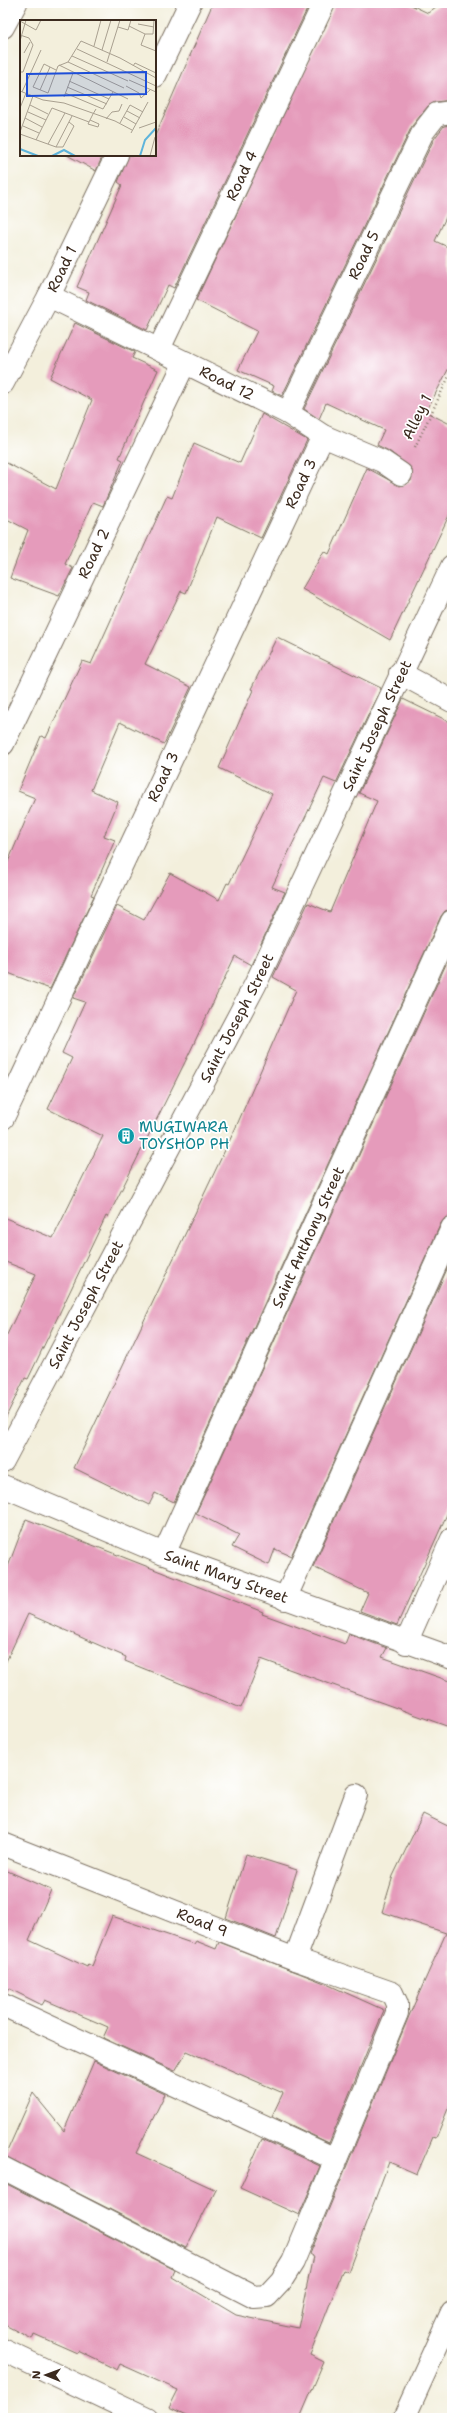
<svg xmlns="http://www.w3.org/2000/svg" width="455" height="2421" viewBox="0 0 455 2421" font-family="'Shantell Sans',sans-serif">
<rect width="100%" height="100%" fill="#fff"/>
<filter id="ink" filterUnits="userSpaceOnUse"><feTurbulence type="fractalNoise" baseFrequency=".025" numOctaves="2"/><feDisplacementMap in="SourceGraphic" scale="8" xChannelSelector="R" yChannelSelector="G"/><feConvolveMatrix kernelMatrix="1 2 1 2 8 2 1 2 1" color-interpolation-filters="sRGB"/></filter>
<filter id="wash" filterUnits="userSpaceOnUse"><feTurbulence type="fractalNoise" baseFrequency=".012" numOctaves="4" result="noise"/><feDisplacementMap in="SourceGraphic" scale="16" xChannelSelector="R" yChannelSelector="G"/><feGaussianBlur stdDeviation="0.9" result="paint"/><feColorMatrix in="noise" values="0 0 0 0 0 0 0 0 0 0 0 0 0 0 0 0 0 1.4 0 .05"/><feComposite in="paint" operator="in"/></filter>
<g filter="url(#wash)">
<rect width="100%" height="100%" fill="#f3efdc"/>
<g id="blocks">
<path fill="#e59bbb" d="M213 3H310L174 288 168 285 147 330 86 300 89 292 77 287 122 185 118 182 129 155H155V136Z
M336 3H407L428 13 441 3H452V100L435 102 428 106 412 126 282 396 272 391 274 386 238 370 257 331 196 300Z
M452 125V204L435 241 452 249V362L426 412 452 425V509L390 640 302 589 324 551 329 554 367 468 400 486 411 481 412 469 389 451 377 445 384 430 326 403 319 419 304 409 434 139 444 126Z
M67 155H103L96 171Z
M75 323 135 352 132 358 158 370 119 458 123 460 103 506 93 502 65 564 73 568 59 596 10 578 28 530 3 517V461L56 489 92 400 50 378Z
M262 414 307 440 261 538 217 517 186 593 181 591 145 664 191 687 164 744 120 722 91 790 118 802 104 836 115 840 91 895 94 896 50 989 3 971V874L35 798 18 791 41 736 46 738 82 661 91 664 167 496 172 498 194 443 240 463Z
M277 637 381 688 336 783 324 778 272 887 285 892 251 965 235 956 188 1056 108 1217 106 1216 28 1379 25 1378 3 1423V1343L36 1274 3 1261V1217L53 1238 103 1136 48 1109 72 1058 62 1053 85 1002 73 998 117 906 144 920 170 873 219 900 227 883 229 884 272 794 219 768 253 690 251 689Z
M403 699 452 723V909L445 911 441 916 174 1502 155 1493 149 1505 74 1468 236 1127 296 990 273 977 308 903 330 912 377 801 359 793Z
M452 951V1216L445 1218 441 1223 291 1556 275 1549 269 1565 232 1547 239 1535 196 1513Z
M452 1258V1503L397 1625 360 1611 368 1593 313 1567Z
M26 1519 263 1612 262 1614 345 1644 349 1634 387 1648 382 1657 452 1682V1728L261 1659 241 1708 125 1661 126 1657 28 1614 3 1668V1580Z
M423 1814 452 1828V2099L436 2138 433 2137 417 2174 389 2162 348 2272 343 2270 310 2355 324 2362 300 2418H190L169 2408 178 2390 120 2364 117 2370 78 2351 77 2353 34 2334 32 2339 3 2324V2182L175 2270 172 2277 236 2315 298 2328 313 2256 310 2254 409 2016 446 1933 382 1912 393 1876Z
M246 1854 297 1870 276 1938 226 1918Z
M3 1869 51 1890 29 1940 87 1967 88 1964 92 1966 112 1916 194 1944 196 1941 216 1949 219 1942 322 1982 384 2010 329 2143 272 2116 283 2093 187 2051 175 2071 103 2038 108 2027 45 2000 42 2005 8 1988 6 1993H3Z
M94 2061 165 2094 136 2153 216 2190 186 2248 5 2156 33 2093 64 2131Z
M262 2139 320 2166 299 2215 240 2188Z"/>
</g>
</g>
<g filter="url(#ink)">
<use href="#blocks" fill-opacity="0" stroke="#7b6f60" stroke-width="1"/>
<g fill="none" stroke-linecap="round" stroke-linejoin="round">
<g stroke="#7b6f60" stroke-width="24">
<g id="minor">
<path d="M3 27 16 3"/>
<path d="M155 76 190 3"/>
<path id="s1" d="M49 296 288 413 323 436 382 461 401 474"/>
<path id="s2" d="M159 349 324 3"/>
<path id="s3" d="M3 383 49 296 117 155"/>
<path id="s4" d="M288 413 423 132 437 114 452 112"/>
<path d="M400 673 452 701"/>
<path id="s5" d="M3 744 185 362"/>
<path id="s6" d="M3 1118 323 436"/>
<path id="s7" d="M3 1461 255 985 452 566"/>
<path id="s8" d="M3 1486 164 1554 452 1658"/>
<path id="s9" d="M164 1554 452 921"/>
<path d="M285 1599 452 1228"/>
<path d="M406 1643 452 1539"/>
<path id="s10" d="M3 1844 295 1959 392 1993 397 2004V2013L293 2262 281 2281 267 2296 254 2297 3 2168"/>
<path d="M295 1959 356 1795"/>
<path d="M3 2005 335 2159"/>
<path d="M3 2350 147 2418"/>
<path d="M404 2418 452 2312"/>
</g>
</g>
<path stroke="#7b6f60" stroke-width="2.5" stroke-dasharray="1 3" stroke-linecap="butt" d="M415 447 452 370"/>
<use href="#minor" stroke="#fff" stroke-width="22"/>
</g>
</g>
<defs>
<g id="building-disc" transform="scale(0.9)"><circle r="9.5" fill="#0f9aa8" stroke="#fff"/><path d="M-4-6H4V6H1V3H-1V6H-4ZM-2.5-4.3h1.7v1.8h-1.7ZM.8-4.3h1.7v1.8H.8ZM-2.5-1h1.7V.8h-1.7ZM.8-1h1.7V.8H.8Z" fill="#fff"/></g>
</defs>
<g fill-rule="evenodd">
<use href="#building-disc" x="126" y="1136"/>
</g>
<g text-anchor="middle" stroke-width="3.5" stroke-linejoin="round" paint-order="stroke">
<g font-size="15" fill="#3b2a1e" stroke="#fff">
<text dy="5" stroke="none"><textPath href="#s2" startOffset="192">Road 4</textPath></text>
<text dy="5" stroke="none"><textPath href="#s4" startOffset="175">Road 5</textPath></text>
<text dy="5" stroke="none"><textPath href="#s3" startOffset="128">Road 1</textPath></text>
<text dy="5" stroke="none"><textPath href="#s1" startOffset="198">Road 12</textPath></text>
<text transform="translate(417 417) rotate(-64)" y="5">Alley 1</text>
<text dy="5" stroke="none"><textPath href="#s6" startOffset="701">Road 3</textPath></text>
<text dy="5" stroke="none"><textPath href="#s5" startOffset="211">Road 2</textPath></text>
<text dy="5" stroke="none"><textPath href="#s7" startOffset="825">Saint Joseph Street</textPath></text>
<text dy="5" stroke="none"><textPath href="#s6" startOffset="377">Road 3</textPath></text>
<text dy="5" stroke="none"><textPath href="#s7" startOffset="501">Saint Joseph Street</textPath></text>
<text dy="5" stroke="none"><textPath href="#s9" startOffset="348">Saint Anthony Street</textPath></text>
<text dy="5" stroke="none"><textPath href="#s7" startOffset="177">Saint Joseph Street</textPath></text>
<text dy="5" stroke="none"><textPath href="#s8" startOffset="241">Saint Mary Street</textPath></text>
<text dy="5" stroke="none"><textPath href="#s10" startOffset="214">Road 9</textPath></text>
</g>
<g font-size="15" fill="#0d838f" stroke="#fff" text-anchor="start">
<text x="139" y="1132">MUGIWARA<tspan x="139" dy="17">TOYSHOP PH</tspan></text>
</g>
</g>
<g transform="translate(20 20)">
<rect width="136" height="136" fill="#f3efdc"/>
<path fill="none" stroke="#5eb4db" stroke-width="2" d="M0 129 18 136M32 136 44 130 55 136M120 136 125 120 136 108"/>
<path fill="none" stroke="#a9a090" stroke-width="1" d="M0 1 16 10 21 0M118 4 134 7M109 6 125 14H133L134 0M98 7 108 10 111 0M125 14 121 25 136 31M0 21 6 0M74 26 81 0M57 29 136 66M82 30 91 0M4 33 10 22M52 36 108 61M48 42 104 68M87 42 100 0M39 45 108 79M113 46 115 43 136 53M36 50 24 44 13 67 28 73 38 46 48 42 61 21 100 38 136 58M0 52H3L13 25 9 18 0 15M109 60 136 72M49 61 89 79M106 66 119 73 121 78 130 70M47 67 87 84M20 70 30 47M0 71 23 80 44 83 95 101 112 110M2 72 21 30M45 73 83 89 93 72M44 77 53 53M10 85 28 94M0 88 6 73M107 91 120 98M8 92 26 100M104 97 116 104M5 98 22 107M86 99 92 92 99 91 102 84M70 100 79 104 78 107 68 104 73 94 76 89M100 103 110 85 123 92M3 106 19 113M119 108 136 102M0 112 13 76M111 113 128 82M0 114 36 127H43L54 106 49 102M16 120 32 88 69 102M28 124 45 93M36 127 52 96M130 136 135 117"/>
<path fill="#1d4ed8" fill-opacity="0.15" stroke="#1d4ed8" stroke-width="2" d="M126 52V74L7 76V54Z"/>
<rect width="136" height="136" fill="none" stroke="#3b2a1e" stroke-width="2"/>
</g>
<rect width="455" height="2421" fill="none" stroke="#fff" stroke-width="16"/>
<g transform="translate(46 2375) rotate(271)" stroke="#ffffff" stroke-width="3" paint-order="stroke">
<path d="M0-3L7 15L0 10L-7 15Z" fill="#3b2a1e"/>
<text y="-6" font-size="11" font-weight="bold" text-anchor="middle" fill="#3b2a1e">N</text>
</g>
</svg>
